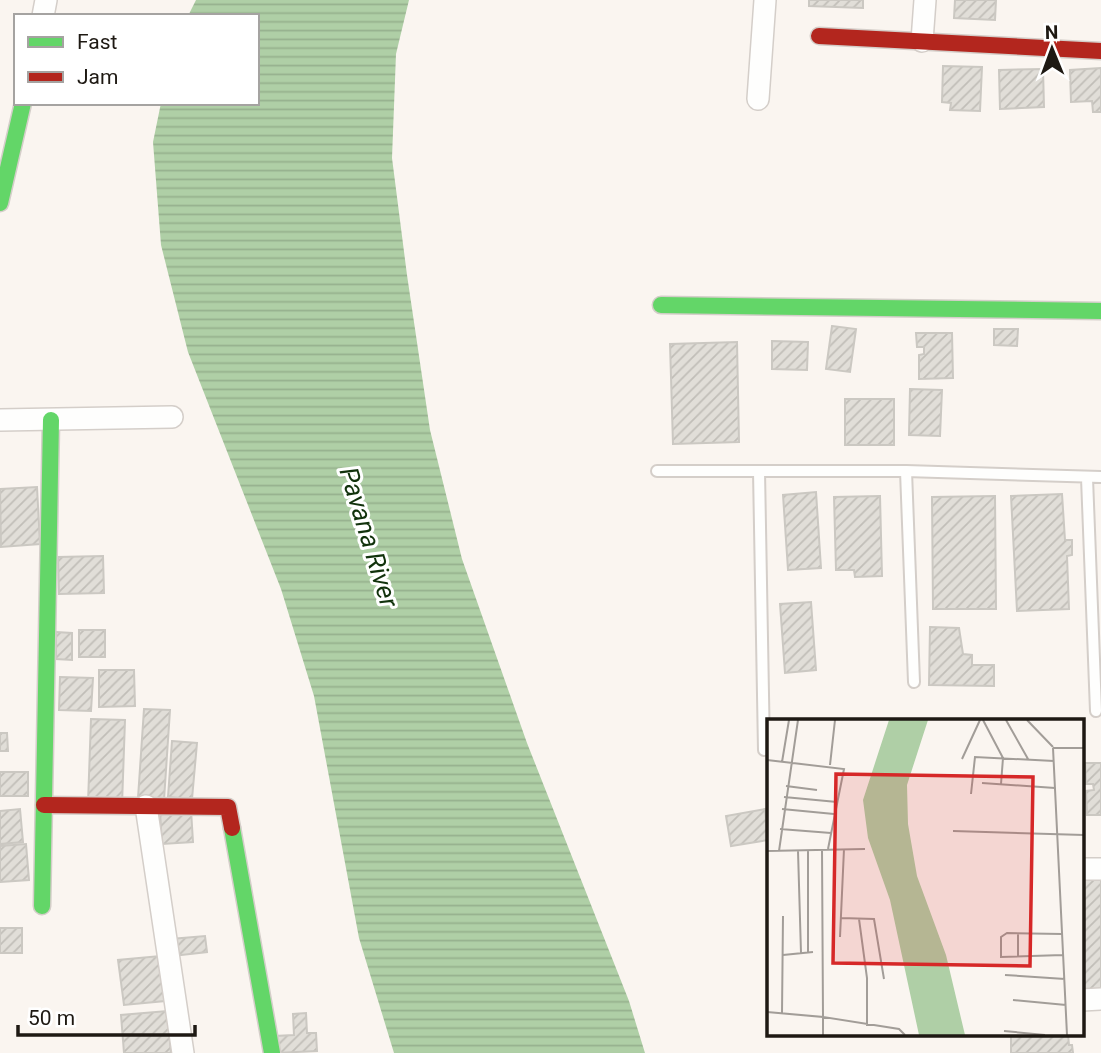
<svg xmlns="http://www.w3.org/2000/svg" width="1101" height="1053" viewBox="0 0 1101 1053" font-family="Roboto,sans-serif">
<defs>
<pattern id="water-rules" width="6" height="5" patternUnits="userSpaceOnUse" patternTransform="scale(1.75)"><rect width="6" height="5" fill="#afcfa6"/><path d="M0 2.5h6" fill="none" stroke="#96b18e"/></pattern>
<pattern id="building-hatch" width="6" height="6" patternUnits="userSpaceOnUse" patternTransform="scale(1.75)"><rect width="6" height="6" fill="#e1ded8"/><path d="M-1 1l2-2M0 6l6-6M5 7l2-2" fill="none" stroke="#c1beb8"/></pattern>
</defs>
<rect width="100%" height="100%" fill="#faf5f0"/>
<path fill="url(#water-rules)" d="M196 0H409L396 54 392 158 407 275 430 430 462 559 527 743 629 1001 645 1053H394L359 938 314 696 281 589 188 352 161 245 153 142 161 103H257V16H188Z"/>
<path fill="url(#building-hatch)" stroke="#cbc8c2" stroke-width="2" d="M809 0H863V8L809 6Z
M955 0H996L995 20 954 18Z
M943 66 982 67 980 111 950 110 951 103 942 102Z
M1101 68V112H1093L1092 101 1071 102 1070 70Z
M1043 69 1044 107 1000 109 999 70Z
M832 326 856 329 850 372 826 369Z
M994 329H1018L1017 346 994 345Z
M916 333H952L953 378 919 379V355L924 354V347H917Z
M772 341 808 342 807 370 772 369Z
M737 342 739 442 673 444 670 344Z
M910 389 942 390 940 436 909 435Z
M845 399H894V445H845Z
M37 487 40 544 1 547 0 489Z
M816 492 821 568 788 570 783 495Z
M1062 494 1065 540H1072V555L1067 556 1069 609 1017 611 1011 496Z
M880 496 882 576 855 577 854 570H836L834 497Z
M995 496 996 609H933L932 497Z
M103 556 104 593 59 594 58 557Z
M811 602 816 670 785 673 780 604Z
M930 627 959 628 963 654 972 655V665H994V686L929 685Z
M79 630H105V657H79Z
M56 632 72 633V660L56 659Z
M99 670H134L135 706 99 707Z
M60 677 93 678 91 711 59 710Z
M144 709 170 710 164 800 138 798Z
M91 719 125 720 122 805 88 803Z
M0 733H7L8 751H0Z
M172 741 197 743 192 799 168 797Z
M1085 763H1101V815H1087L1086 791 1094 790 1093 784H1086Z
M0 772H28V796H0Z
M20 809 23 842 0 844V811Z
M765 809 768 840 731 846 726 816Z
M191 810 193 842 162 844 160 812Z
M26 844 29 880 0 882V846Z
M1082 878H1101V994L1082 996Z
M0 928H22V953H0Z
M205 936 207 952 173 956 171 939Z
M160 956 165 1001 124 1005 118 960Z
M167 1011 171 1053H124L121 1015Z
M306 1013 307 1033H316L317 1051 276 1053 275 1036 294 1035 293 1014Z
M1011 1034H1068L1069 1045H1072L1073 1053H1011Z"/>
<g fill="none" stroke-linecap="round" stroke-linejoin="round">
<g stroke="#d4cec9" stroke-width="14">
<path id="lane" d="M657 471H906L1101 477
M759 471 764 750
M906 471 914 682
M1087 478 1096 711"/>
</g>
<g stroke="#d4cec9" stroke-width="24">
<path id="street" d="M43 16 46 0
M922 41 925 0
M758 99 765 0
M0 420 172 417
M146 806 183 1053
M1082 869H1101
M1082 1000 1101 999"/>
</g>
<g stroke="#d4cec9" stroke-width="19">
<path id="fast" d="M0 203 23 103
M661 305 1101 311
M232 828 272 1053
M42 906 51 420"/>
</g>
<g stroke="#d4cec9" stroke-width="19">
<path id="jam" d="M819 36 1101 51
M44 805 228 807 232 828"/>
</g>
<use href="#lane" stroke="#fefefd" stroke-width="10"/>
<use href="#street" stroke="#fefefd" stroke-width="21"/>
<use href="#fast" stroke="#63d668" stroke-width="16"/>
<use href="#jam" stroke="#b3261e" stroke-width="16"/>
</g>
<g text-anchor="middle" stroke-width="6" stroke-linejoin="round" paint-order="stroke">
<g font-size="26" font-style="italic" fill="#11320c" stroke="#fff">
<text transform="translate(369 537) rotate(73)" y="9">Pavana River</text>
</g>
</g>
<g transform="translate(767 719)">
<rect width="317" height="317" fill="#faf5f0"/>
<path d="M122 1H161L140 66 141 105 150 157 179 236 198 316H152L123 181 101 119 96 81Z" fill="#afcfa6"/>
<path fill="none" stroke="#a29d98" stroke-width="2" d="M216 1 236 39 234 65M239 1 261 40M260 1 286 28M286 29 300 316M286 29H317M195 40 213 1M0 41 77 50 61 130M15 43 22 1M63 46 68 1M215 64 288 69M19 67 50 71M204 75 208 38 287 42M17 78 70 83M15 90 67 95M13 110 64 114M186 112 317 116M55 130 56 298 132 310 138 316M41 131V233M0 132 98 130M12 132 31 1M31 132 34 234M74 199 107 200 117 260M92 200 100 259V307M251 214V238M295 215 240 214 234 218V238L296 236M73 218 77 130M16 236 46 233M238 256 298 260M246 281 299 286M0 293 56 298V316M15 294 16 197M237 312 278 316"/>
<path fill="#d62828" fill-opacity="0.15" stroke="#d62828" stroke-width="3.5" d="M69 55 266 58 263 247 66 244Z"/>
<rect width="317" height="317" fill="none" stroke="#1e1913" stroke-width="3.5"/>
</g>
<rect x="14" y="14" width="245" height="91" fill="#ffffff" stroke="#a5a3a1" stroke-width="2"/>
<rect x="28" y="37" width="35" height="10" fill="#63d668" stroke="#a5a3a1" stroke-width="2"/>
<text x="77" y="49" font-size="21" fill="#1e1913">Fast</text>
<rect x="28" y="72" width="35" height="10" fill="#b3261e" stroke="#a5a3a1" stroke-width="2"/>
<text x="77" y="84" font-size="21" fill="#1e1913">Jam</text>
<g transform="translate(1052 49) rotate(359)" stroke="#ffffff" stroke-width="5" paint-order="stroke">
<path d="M0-5L12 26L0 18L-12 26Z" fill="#1e1913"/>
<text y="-10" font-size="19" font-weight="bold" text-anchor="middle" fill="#1e1913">N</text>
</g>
<path d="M18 1025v10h177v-10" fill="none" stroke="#1e1913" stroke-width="3.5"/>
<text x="28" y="1025" font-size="21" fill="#1e1913" stroke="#ffffff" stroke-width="5" paint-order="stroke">50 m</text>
</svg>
